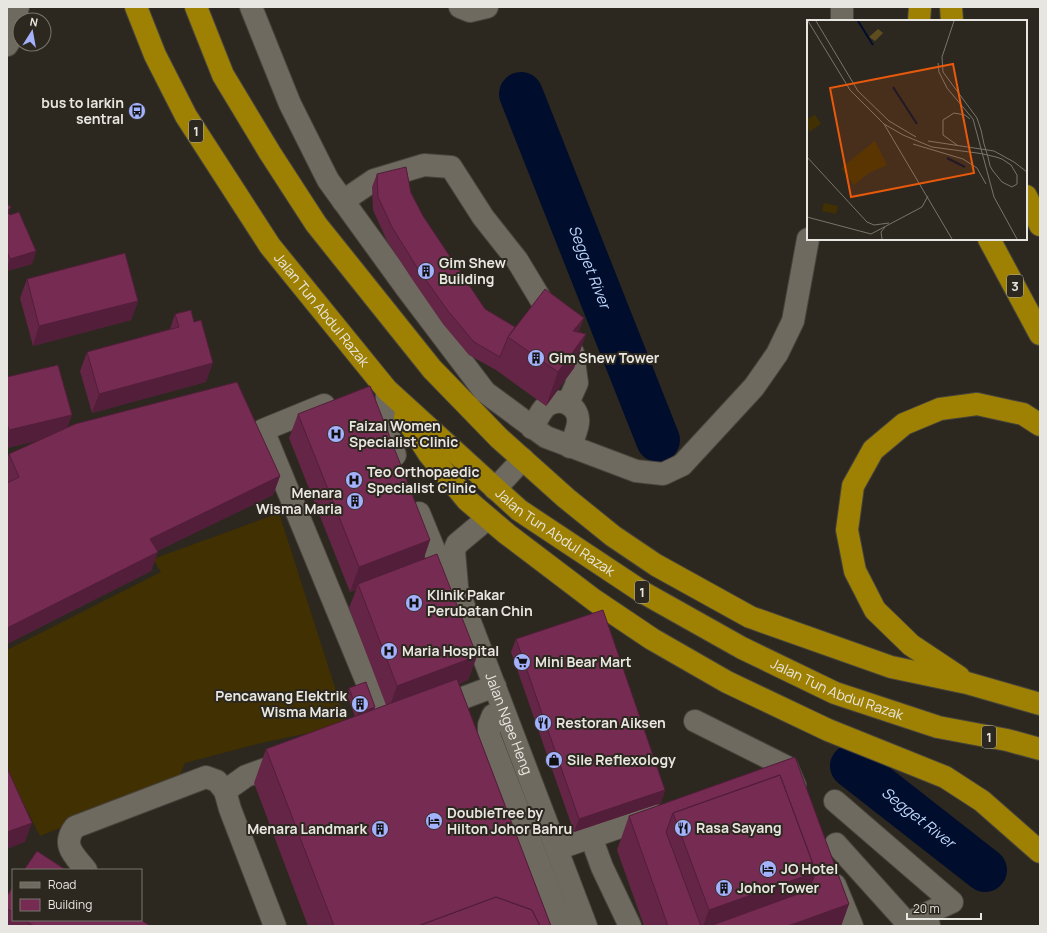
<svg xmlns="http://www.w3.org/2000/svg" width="1047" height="933" viewBox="0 0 1047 933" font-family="Manrope,sans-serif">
<rect width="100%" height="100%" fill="#2c281f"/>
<path fill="#413001" d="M279 513 347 725 261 743 185 763 177 781 40 836 7 771V650L161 572 153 559Z"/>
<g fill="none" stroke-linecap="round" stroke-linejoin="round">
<g stroke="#000d2c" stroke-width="44">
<path id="s1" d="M521 94 658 440"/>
<path id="s2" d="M852 766 985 870"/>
</g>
<g stroke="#47443d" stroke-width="24">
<g id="minor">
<path d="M251 7 290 104 328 180 407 289 485 392 546 437 636 471 663 474 682 465 754 387 777 354 793 321 808 239"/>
<path d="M460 7 470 11 487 7"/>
<path d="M842 21V7"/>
<path d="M7 45 10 40 18 7"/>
<path d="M343 201 374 180 424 165 451 167 483 217 517 260 573 353 577 383 568 403"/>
<path d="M387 390 386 428 395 455"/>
<path d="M324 405 263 430 385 726"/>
<path d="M532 428C537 421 541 409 548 405 562 396 580 407 578 423 577 431 573 440 570 447"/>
<path d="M495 489 523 459"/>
<path id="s3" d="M419 513 444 574 459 593 586 926"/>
<path d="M457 586 454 551 457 544 488 518"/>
<path d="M436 708 495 686"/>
<path d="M493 715 489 725V735L563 926"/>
<path d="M695 721 787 767 795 786"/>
<path d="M835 801 952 902 921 916"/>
<path d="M591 837 602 867 630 926"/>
<path d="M836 844 908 924 921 916 929 925"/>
<path d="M557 849 654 815"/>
<path d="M86 870C74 855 61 845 75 827L206 777 217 781 225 791"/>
<path d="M835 885 852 926"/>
<path d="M275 926 230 809 225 791 246 776 285 762"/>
</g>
</g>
<g stroke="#47443d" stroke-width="24">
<g id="highway">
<path id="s4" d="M136 7 155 55 186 116 270 246 387 390 519 510 644 593 742 648 835 693 938 727 1007 740 1040 749"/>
<path d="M196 7 223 75 270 153 316 224 432 369 499 438 566 498 613 536 656 565 750 617 891 667 967 683 1040 704"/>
<path d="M951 7 952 21"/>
<path d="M919 21 920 7"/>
<path d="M1026 196 1040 225"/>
<path d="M989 239 1040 334"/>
<path d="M405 417 429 454 467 500 507 534 594 600 652 639 727 682 828 730 945 777 982 801 1040 852"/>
<path d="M959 677 911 645 875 610 855 571 847 530 853 486 873 450 904 424 940 409 977 404 1023 414 1040 425"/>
</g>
</g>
<use href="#minor" stroke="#6f6a60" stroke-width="22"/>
<use href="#highway" stroke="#9e8102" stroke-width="22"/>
</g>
<path fill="#652547" d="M377 174 411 193 423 216 485 309 515 327 579 332 586 334 574 368 546 406 496 370 469 355 443 324 414 282 387 241 373 210 372 187Z
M7 204 9 214 36 251 32 264 7 271Z
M27 279 138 301 131 320 33 346 20 298Z
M175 314 206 382 92 413 80 371 87 352 170 329Z
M7 377 72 415 67 427 280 476 273 495 157 551 151 571 7 644V459L9 454 40 440 7 448Z
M298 414 430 540 423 559 477 656 468 680 459 684 551 926H308L254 783 266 749 355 717 347 695 349 688 374 710 386 705 349 608 356 590 350 592 289 438Z
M516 639 665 790 661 803 574 832 511 652Z
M795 757 849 904 841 926H644L617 850 629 816Z
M13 887V920H141L150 926H7V896Z"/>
<path fill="#521e39" d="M11 207 7 219V211Z
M36 251 32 264 7 271V268L10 259Z
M138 301 131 320 33 346 39 326Z
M584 318 572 352 573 331Z
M586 334 574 368 546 406 558 372Z
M213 363 206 382 92 413 99 394Z
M72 415 65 434 7 448V435L9 430Z
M280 476 273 495 143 558 150 539Z
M430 540 422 564 358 584 356 590 350 592 359 567Z
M158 552 151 571 7 644V628Z
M477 656 468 680 388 711 397 686Z
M375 707 373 713 356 719 358 713Z
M665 790 661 803 574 832 579 819Z
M32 823 25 842 7 849V832Z
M816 872 849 904 841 926H703L709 910Z"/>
<path fill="#752b52" stroke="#521e39" d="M406 167 411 193 423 216 485 309 515 327 508 337 500 357 474 342 448 311 418 269 392 227 378 197 377 174Z
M7 204 11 207 7 211Z
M7 212 10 215 19 212 36 251 10 259 7 252Z
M125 253 138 301 39 326 27 279Z
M545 289 584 318 573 331 586 334 558 372 508 337Z
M191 310 194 322 201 320 213 363 99 394 87 352 179 327 175 314Z
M58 365 72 415 9 430 7 423V377Z
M237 382 280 476 150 539 158 552 7 628V483L19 477 9 454 75 424Z
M370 386 430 540 359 567 298 414Z
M437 554 477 656 397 686 358 584Z
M603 610 665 790 579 819 516 639Z
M457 679 551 926H540L532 910 496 897 418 926H334L266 749Z
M366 682 375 707 358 713 349 688Z
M795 757 849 904 788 926H710L809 890 816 872 780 775 673 813 666 832 701 926H668L629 816Z
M7 768 32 823 7 832Z
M780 775 816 872 709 910 673 813Z
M37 851 66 870H24Z
M13 887V912L7 909V896Z
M496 897 532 910 540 926H418Z
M24 920H141L150 926H34Z"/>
<defs>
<g id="bus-disc" transform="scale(0.9)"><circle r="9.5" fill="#a4b1fc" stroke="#2c281f"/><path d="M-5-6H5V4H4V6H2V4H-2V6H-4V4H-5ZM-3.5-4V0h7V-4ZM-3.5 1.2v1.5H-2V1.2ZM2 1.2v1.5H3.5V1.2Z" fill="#111"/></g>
<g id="building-disc" transform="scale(0.9)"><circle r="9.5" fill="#a4b1fc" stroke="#2c281f"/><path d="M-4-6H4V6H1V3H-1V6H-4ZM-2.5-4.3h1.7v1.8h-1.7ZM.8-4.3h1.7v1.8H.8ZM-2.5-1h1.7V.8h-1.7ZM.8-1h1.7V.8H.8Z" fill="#111"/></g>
<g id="hospital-disc" transform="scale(0.9)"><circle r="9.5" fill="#a4b1fc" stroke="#2c281f"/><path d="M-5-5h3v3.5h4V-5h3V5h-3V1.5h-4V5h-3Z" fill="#111"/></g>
<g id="supermarket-disc" transform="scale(0.9)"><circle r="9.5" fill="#a4b1fc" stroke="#2c281f"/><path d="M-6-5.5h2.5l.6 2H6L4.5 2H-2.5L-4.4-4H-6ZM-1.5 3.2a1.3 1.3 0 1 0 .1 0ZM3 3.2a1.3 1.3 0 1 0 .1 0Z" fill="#111"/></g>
<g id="restaurant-disc" transform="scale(0.9)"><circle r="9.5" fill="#a4b1fc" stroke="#2c281f"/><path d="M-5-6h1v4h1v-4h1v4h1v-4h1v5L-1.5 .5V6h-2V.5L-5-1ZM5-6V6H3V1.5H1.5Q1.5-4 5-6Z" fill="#111"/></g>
<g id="shop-disc" transform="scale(0.9)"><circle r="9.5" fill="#a4b1fc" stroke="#2c281f"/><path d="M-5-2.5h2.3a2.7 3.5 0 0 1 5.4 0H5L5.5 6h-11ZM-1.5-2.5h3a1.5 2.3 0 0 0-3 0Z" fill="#111"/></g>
<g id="hotel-disc" transform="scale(0.9)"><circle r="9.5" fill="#a4b1fc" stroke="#2c281f"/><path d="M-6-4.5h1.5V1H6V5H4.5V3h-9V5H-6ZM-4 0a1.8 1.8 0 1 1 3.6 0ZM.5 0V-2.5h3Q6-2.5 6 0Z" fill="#111"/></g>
</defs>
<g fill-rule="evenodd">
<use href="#bus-disc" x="137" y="111"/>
<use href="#building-disc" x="426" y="271"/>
<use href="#building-disc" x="536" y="358"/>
<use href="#hospital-disc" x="336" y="434"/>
<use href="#hospital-disc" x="354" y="480"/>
<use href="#building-disc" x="355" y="501"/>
<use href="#hospital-disc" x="414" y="603"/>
<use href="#hospital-disc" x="389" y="651"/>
<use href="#supermarket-disc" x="522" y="662"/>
<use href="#building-disc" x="360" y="704"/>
<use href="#restaurant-disc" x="543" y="723"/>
<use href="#shop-disc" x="554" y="760"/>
<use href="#hotel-disc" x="434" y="821"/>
<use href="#restaurant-disc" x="683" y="828"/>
<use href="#building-disc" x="380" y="829"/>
<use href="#hotel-disc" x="768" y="869"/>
<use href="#building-disc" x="724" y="888"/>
</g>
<g text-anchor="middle" stroke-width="4" stroke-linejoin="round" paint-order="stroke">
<g fill="#2c281f" stroke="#b0ada6" stroke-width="1">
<rect x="189" y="120" width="14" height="22" rx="3"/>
<rect x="1007" y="275" width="16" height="22" rx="3"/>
<rect x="635" y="581" width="14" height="22" rx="3"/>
<rect x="982" y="726" width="14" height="22" rx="3"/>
</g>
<g font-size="13" font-weight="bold" fill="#e8e6e0">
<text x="196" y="136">1</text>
<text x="1015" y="291">3</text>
<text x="642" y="597">1</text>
<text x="989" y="742">1</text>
</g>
<g font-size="14" font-weight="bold" fill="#e8e6e0" stroke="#2c281f" text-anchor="start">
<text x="124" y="108" text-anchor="end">bus to larkin<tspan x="124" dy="16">sentral</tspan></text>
<text x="439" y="268">Gim Shew<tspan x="439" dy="16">Building</tspan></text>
<text x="549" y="363">Gim Shew Tower</text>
<text x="349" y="431">Faizal Women<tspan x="349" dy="16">Specialist Clinic</tspan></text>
<text x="367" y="477">Teo Orthopaedic<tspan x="367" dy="16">Specialist Clinic</tspan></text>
<text x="342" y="498" text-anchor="end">Menara<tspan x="342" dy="16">Wisma Maria</tspan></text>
<text x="427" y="600">Klinik Pakar<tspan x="427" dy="16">Perubatan Chin</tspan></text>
<text x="402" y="656">Maria Hospital</text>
<text x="535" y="667">Mini Bear Mart</text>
<text x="347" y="701" text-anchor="end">Pencawang Elektrik<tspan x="347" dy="16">Wisma Maria</tspan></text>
<text x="556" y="728">Restoran Aiksen</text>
<text x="567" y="765">Sile Reflexology</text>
<text x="447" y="818">DoubleTree by<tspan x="447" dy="16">Hilton Johor Bahru</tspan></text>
<text x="696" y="833">Rasa Sayang</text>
<text x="367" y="834" text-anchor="end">Menara Landmark</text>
<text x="781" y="874">JO Hotel</text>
<text x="737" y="893">Johor Tower</text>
</g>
<g font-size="14" fill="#e8e6e0" stroke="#2c281f">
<text dy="5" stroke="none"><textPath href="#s4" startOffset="357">Jalan Tun Abdul Razak</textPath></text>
<text dy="5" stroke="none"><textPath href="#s4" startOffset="681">Jalan Tun Abdul Razak</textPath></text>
<text dy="5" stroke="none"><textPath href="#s4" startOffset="1005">Jalan Tun Abdul Razak</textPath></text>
<text dy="5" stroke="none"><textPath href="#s3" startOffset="230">Jalan Ngee Heng</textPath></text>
</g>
<g font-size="15" font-style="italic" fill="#bfd7fc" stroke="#2c281f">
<text dy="5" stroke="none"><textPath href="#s1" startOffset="186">Segget River</textPath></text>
<text dy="5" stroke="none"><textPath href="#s2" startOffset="84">Segget River</textPath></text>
</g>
</g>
<g transform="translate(807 20)">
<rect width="220" height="220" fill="#2c281f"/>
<path d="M71 9 76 13 68 21 62 17Z" fill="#5f4d1f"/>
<path d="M8 95 14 104 2 112 0 99ZM68 121 80 145 62 153 47 165 34 148ZM17 183 31 186 29 194 15 191Z" fill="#413001"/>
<path fill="none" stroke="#000d2c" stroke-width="2" d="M51 1 66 25M86 67 110 104M140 138 158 147"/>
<path fill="none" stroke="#77746c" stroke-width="1" d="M1 1 43 70 77 104 96 115 125 127 170 133 176 134 189 137 195 139 204 145 210 155V164L205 167 195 162 186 151 183 146 181 137 177 124 174 110 170 98 136 52 135 37 147 1M9 1 51 71 82 101 109 117M131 43 132 52 140 68 166 99 187 177M77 104 145 219M121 121 187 131 207 142 220 152M106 124 156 139 170 148 179 164M150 125 136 115V100L147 93 158 95 163 99M0 137 60 202 67 205 82 203M187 177 210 219M0 197 64 214M64 214 115 187 121 176M75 219 74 212 78 207"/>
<path fill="#e8590c" fill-opacity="0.15" stroke="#e8590c" stroke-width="2" d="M146 44 167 153 44 177 23 68Z"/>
<rect width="220" height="220" fill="none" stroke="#e8e6e0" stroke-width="2"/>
</g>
<rect width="1047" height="933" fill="none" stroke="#e8e6e0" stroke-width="16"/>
<rect x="12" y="869" width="130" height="52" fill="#2c281f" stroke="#77746c"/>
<rect x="20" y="882" width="20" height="6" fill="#6f6a60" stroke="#77746c"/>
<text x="48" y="889" font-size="12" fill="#e8e6e0">Road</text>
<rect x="20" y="899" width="20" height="12" fill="#752b52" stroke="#77746c"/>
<text x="48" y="909" font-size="12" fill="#e8e6e0">Building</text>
<g transform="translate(32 32) rotate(11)"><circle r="19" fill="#2c281f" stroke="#77746c"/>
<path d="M0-3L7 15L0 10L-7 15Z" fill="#a4b1fc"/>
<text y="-6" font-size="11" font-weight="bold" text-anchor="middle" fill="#e8e6e0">N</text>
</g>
<path d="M907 913v6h74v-6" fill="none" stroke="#e8e6e0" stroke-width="2"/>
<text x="913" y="913" font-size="12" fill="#e8e6e0" stroke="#2c281f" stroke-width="3" paint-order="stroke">20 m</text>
</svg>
